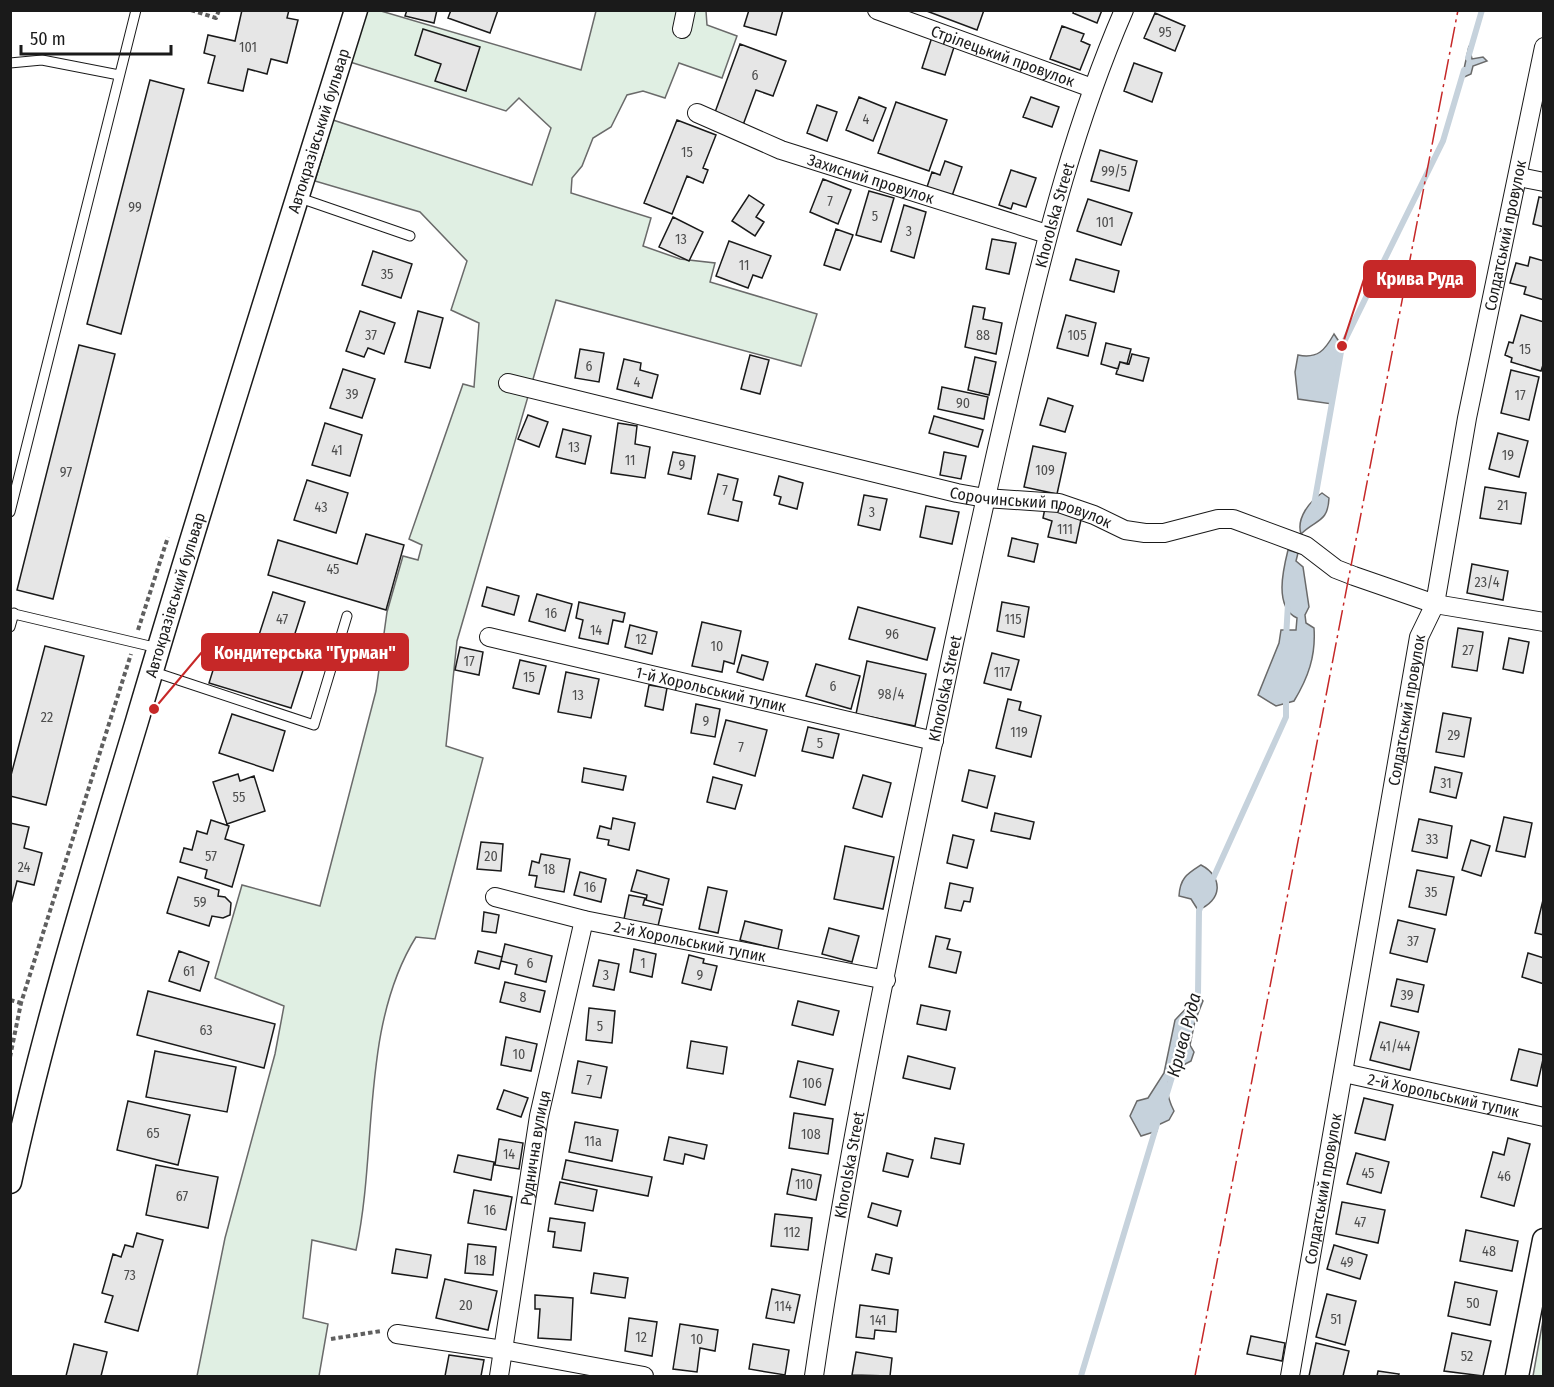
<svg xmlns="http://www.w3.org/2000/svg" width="1554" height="1387" viewBox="0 0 1554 1387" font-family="'Fira Sans Condensed',sans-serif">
<rect width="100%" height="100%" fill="#fff"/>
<path fill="#e0efe3" stroke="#6a6a6a" stroke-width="1.5" d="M365 11H381L581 70 596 11H706L707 25 737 36 722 78 679 63 665 98 643 91 627 95 611 127 593 138 582 166 572 178 571 193 651 218 643 246 680 259 715 263 710 282 817 314 801 366 556 300 457 641 446 746 483 758 435 939 416 937C360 1027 378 1149 356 1250L312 1240 303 1318 328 1324 319 1376H197L225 1238 275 1054 284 1006 215 978 242 885 320 906 376 691 387 612 403 556 418 560 422 545 409 539 463 384 474 387 479 323 451 310 467 261 420 212 315 181 333 120 532 185 551 128 519 98 506 111 350 62Z
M1543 1320V1376H1533Z"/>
<path fill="#c6d2dc" stroke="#6a6a6a" stroke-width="1.5" d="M1469 46 1472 59 1483 57 1487 61 1473 66 1471 74 1462 78Z
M1334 334 1342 346 1332 404 1298 399 1295 372 1298 355C1318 359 1325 350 1334 334Z
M1322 493 1329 498C1328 523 1316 519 1301 534 1296 518 1310 501 1322 493Z
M1288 550 1298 553 1296 561 1303 567 1309 607 1305 615 1306 623 1314 628C1316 656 1308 678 1294 701L1276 706 1258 695 1279 643 1281 630H1296L1297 618C1274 607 1283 570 1288 550Z
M1201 865C1224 877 1222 901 1198 910L1191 899 1179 896C1180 878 1187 874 1201 865Z
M1198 996 1203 1001 1195 1021 1190 1045 1194 1052 1191 1061C1166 1073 1162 1087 1174 1111L1169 1120 1158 1125 1157 1131 1141 1136 1130 1116 1137 1101 1148 1098 1164 1073 1175 1020Z"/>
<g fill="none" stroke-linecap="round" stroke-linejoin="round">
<path stroke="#c6d2dc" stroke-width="6" d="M1468 58 1482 10
M1314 505 1342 346 1443 141 1464 70
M1286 638 1288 604
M1211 883 1286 717V696
M1196 1003 1198 995 1199 911 1202 903
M1164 1103 1175 1067
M1081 1376 1157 1124"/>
</g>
<path fill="#e6e6e6" stroke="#1a1a1a" stroke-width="1.5" d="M242 10H289L287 18 298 20 287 63 271 59 267 74 248 69 243 91 208 83 215 56 204 53 208 35 235 41Z
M407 10H437L434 23 405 16Z
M451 10H498L490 33 448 18Z
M749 10H783L776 35 744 26Z
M924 10H984L977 30Z
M1074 10H1102L1097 23 1073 13Z
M1155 13 1185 26 1175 51 1144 38Z
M1062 26 1084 34 1081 41 1090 45 1080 70 1050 59Z
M423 29 480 47 466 91 435 81 441 64 415 55Z
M933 34 956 41 945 75 922 68Z
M740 44 786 61 773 96 756 90 743 125 714 115Z
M1134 63 1162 73 1152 102 1124 91Z
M150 80 184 89 121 334 87 324Z
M859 97 886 108 873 141 846 130Z
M1031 97 1059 107 1052 127 1023 117Z
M896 102 947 120 929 171 878 153Z
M817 105 837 112 827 141 807 133Z
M677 120 716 135 703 168 708 170 703 183 687 176 672 214 644 203Z
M1100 150 1137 161 1129 191 1091 181Z
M945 161 962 167 952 196 927 187 932 172 940 175Z
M1011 170 1036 178 1026 207 1013 203 1011 209 999 205Z
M823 179 851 190 838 224 810 212Z
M869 191 894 198 881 242 856 235Z
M749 195 764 205 756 217 764 222 755 236 732 221Z
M1539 197 1544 198V227L1533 224Z
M1088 199 1132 213 1121 245 1077 231Z
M904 205 926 212 914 258 891 251Z
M673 217 703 232 689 261 659 247Z
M836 229 853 235 840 270 824 265Z
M992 239 1016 243 1009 274 986 269Z
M729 241 771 256 762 278 753 275 748 288 716 276Z
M373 251 412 264 401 298 362 285Z
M1530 257 1544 261V300L1524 294 1526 287 1510 283 1516 263 1528 266Z
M1076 259 1119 271 1114 292 1070 280Z
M973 306 985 308 983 319 1002 323 996 354 965 347Z
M360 311 395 323 384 354 368 348 364 357 346 351Z
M418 311 443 318 430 368 405 362Z
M1066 315 1096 323 1088 356 1057 348Z
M1521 315 1544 322V362L1541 371 1511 362 1512 358 1505 355 1509 342 1513 343Z
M1106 343 1131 349 1127 364 1120 362 1118 369 1101 364Z
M79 345 115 354 53 599 17 590Z
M580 349 604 353 599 382 575 378Z
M1132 354 1149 358 1143 381 1116 374 1120 362 1129 364Z
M750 355 769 360 760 394 741 389Z
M975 357 996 362 989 395 968 390Z
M624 359 641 363 640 370 658 375 652 398 617 389Z
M343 369 375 379 362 418 330 408Z
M1511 370 1539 377 1529 420 1501 413Z
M942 387 988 397 984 419 938 409Z
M1048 398 1073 406 1065 432 1040 425Z
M528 415 548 422 539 447 518 439Z
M934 416 983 430 978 447 929 433Z
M325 423 362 435 350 476 312 465Z
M618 423 637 426 635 444 650 447 645 478 611 473Z
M563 429 591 436 585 464 556 457Z
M1498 433 1528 441 1519 477 1489 469Z
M1033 446 1066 453 1057 494 1024 487Z
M673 452 695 456 691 479 668 474Z
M944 452 966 456 961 479 940 475Z
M718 474 738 479 733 500 742 502 738 521 708 514Z
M779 476 803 483 797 509 779 504 781 497 774 495Z
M307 480 348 493 336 533 294 520Z
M1485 487 1526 493 1521 524 1480 518Z
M864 495 887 499 880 530 858 525Z
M926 506 959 512 952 544 920 537Z
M1045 508 1082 515 1076 543 1048 537 1052 521 1043 518Z
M366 534 404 545 386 610 268 575 278 540 357 564Z
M1012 538 1038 544 1034 562 1008 556Z
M1472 564 1508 571 1503 600 1467 593Z
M487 587 519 596 514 615 482 606Z
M273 592 305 602 291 646 259 635Z
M537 594 572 604 565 631 529 621Z
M579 602 625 613 623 622 613 620 608 644 579 638 583 620 576 618Z
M1002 602 1029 607 1024 637 997 631Z
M858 607 935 628 927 660 849 639Z
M702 622 741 631 734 664 724 661 722 672 692 666Z
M630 625 657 632 652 654 625 647Z
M1458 628 1483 632 1477 671 1452 667Z
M224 635 306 661 291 708 209 683Z
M1509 638 1529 642 1523 673 1503 669Z
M45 646 84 656 46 805 10 796V779Z
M460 647 483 652 479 675 455 670Z
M992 653 1019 660 1011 690 984 683Z
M742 655 768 662 763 680 737 672Z
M520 660 546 666 539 694 513 688Z
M867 661 926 674 915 726 856 714Z
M816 664 860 676 851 709 806 696Z
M566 672 599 679 591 718 558 712Z
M649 685 667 688 663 710 645 706Z
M1008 699 1021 702 1019 710 1041 716 1031 757 996 748Z
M696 704 720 709 715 737 691 733Z
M1443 713 1471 718 1464 757 1436 752Z
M232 714 285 731 273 771 219 753Z
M726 720 767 730 755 776 714 764Z
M808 727 839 734 833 758 802 751Z
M1435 767 1462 773 1456 798 1430 792Z
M584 768 626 776 623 790 582 782Z
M969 770 995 776 987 808 962 801Z
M238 774 240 781 254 776 265 811 227 824 213 782Z
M863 775 891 783 882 817 853 808Z
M713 777 742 785 735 809 707 802Z
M995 813 1034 822 1030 839 991 831Z
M1504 817 1532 823 1525 857 1496 851Z
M613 818 635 823 629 850 608 845 609 840 597 838 600 826 611 829Z
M1419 819 1452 826 1447 858 1412 851Z
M211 820 229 826 225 839 244 845 232 887 205 878 207 870 180 862 184 848 192 850 197 831 207 834Z
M10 823 29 827 24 848 42 853 34 885 17 881 11 904Z
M953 835 974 840 967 868 947 863Z
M1471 840 1490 846 1481 876 1462 870Z
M481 842 503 844 501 871 477 869Z
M845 846 894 857 883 909 834 899Z
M541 854 570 859 564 892 535 887 537 876 529 875 532 861 539 863Z
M637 870 669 879 663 905 646 900 647 895 631 891Z
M1417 870 1454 877 1446 915 1409 907Z
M580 872 606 879 601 902 574 895Z
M178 877 219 890 218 896 225 897 231 903 230 915 223 918 212 916 209 926 167 913Z
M950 883 973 888 970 902 964 901 961 911 945 908Z
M708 887 727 891 718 933 699 929Z
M629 895 645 898 643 905 662 909 658 926 624 919Z
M1543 900 1544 901V935L1535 933Z
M484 912 499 915 496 933 482 931Z
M1398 920 1435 929 1427 962 1390 953Z
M745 921 782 930 778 949 740 940Z
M829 928 859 936 852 962 822 954Z
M936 936 950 939 947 949 961 952 956 973 929 967Z
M505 944 552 956 546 982 515 974 517 965 501 961Z
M634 949 656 954 652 977 630 972Z
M179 951 209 962 200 991 169 981Z
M478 951 502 957 499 969 475 963Z
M1528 953 1544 958V984L1522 977Z
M689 955 704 959 703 963 717 966 711 990 682 983Z
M599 960 619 964 614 990 593 986Z
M1397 979 1424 985 1418 1012 1391 1006Z
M505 982 545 991 540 1012 500 1002Z
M148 991 275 1024 264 1068 137 1035Z
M798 1001 839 1011 833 1035 792 1025Z
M921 1005 950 1011 946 1030 917 1024Z
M589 1008 615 1011 612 1043 586 1040Z
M1380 1022 1419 1032 1410 1070 1370 1060Z
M506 1037 537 1044 531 1071 501 1065Z
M691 1041 727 1047 723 1074 687 1068Z
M1519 1049 1544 1055 1537 1086 1511 1080Z
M155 1051 236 1067 227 1112 146 1097Z
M908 1056 955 1068 950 1089 903 1078Z
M578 1061 607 1067 601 1098 572 1093Z
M798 1061 833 1069 825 1105 790 1097Z
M504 1090 528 1098 521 1117 497 1109Z
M1364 1098 1393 1105 1385 1140 1355 1133Z
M128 1101 190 1115 178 1165 117 1150Z
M794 1113 833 1119 828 1154 789 1148Z
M575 1122 618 1130 612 1161 569 1152Z
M669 1137 707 1145 704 1159 685 1154 683 1164 664 1160Z
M935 1138 964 1144 960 1164 931 1158Z
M1508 1138 1530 1144 1514 1206 1481 1197 1493 1152 1504 1155Z
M499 1139 523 1143 519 1169 495 1165Z
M887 1153 913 1160 908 1177 883 1171Z
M1356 1153 1389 1162 1381 1193 1347 1184Z
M458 1155 494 1162 491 1180 454 1172Z
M566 1160 652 1177 648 1196 562 1179Z
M156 1165 218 1177 208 1228 146 1215Z
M792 1169 821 1175 816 1200 787 1194Z
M560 1182 597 1190 593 1211 555 1204Z
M474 1190 512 1197 506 1230 468 1223Z
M1342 1202 1385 1210 1378 1243 1336 1234Z
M872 1203 901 1211 897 1226 868 1217Z
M775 1214 812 1218 808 1250 771 1246Z
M550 1218 585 1223 581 1251 553 1247 555 1232 548 1231Z
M1466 1230 1518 1241 1512 1271 1460 1261Z
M137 1233 163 1240 138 1331 105 1322 113 1296 102 1293 113 1254 121 1257 125 1245 133 1247Z
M468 1244 496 1247 493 1275 465 1273Z
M1334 1245 1367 1255 1360 1279 1327 1269Z
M396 1249 431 1255 427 1278 392 1273Z
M876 1254 892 1258 889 1274 872 1270Z
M594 1273 628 1278 625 1298 591 1293Z
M445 1279 497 1291 488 1330 436 1318Z
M1455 1282 1497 1291 1490 1325 1448 1316Z
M772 1289 800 1295 794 1323 766 1318Z
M1327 1294 1356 1301 1345 1345 1316 1337Z
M535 1295 573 1298 571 1340 538 1338 540 1309H535Z
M860 1305 898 1310 896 1332 875 1330 874 1339 856 1337Z
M629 1318 657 1322 652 1356 625 1351Z
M680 1324 718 1330 715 1351 700 1348 697 1372 673 1369Z
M1452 1333 1491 1341 1483 1376 1444 1371Z
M1251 1336 1285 1343 1282 1361 1247 1354Z
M1316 1343 1349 1351 1343 1376H1309Z
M74 1344 107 1352 101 1376H66Z
M753 1344 789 1350 785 1375 749 1369Z
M856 1352 892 1358 890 1376 852 1375Z
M449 1355 484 1360 481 1376H445Z
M1378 1371 1399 1374 1398 1376H1377Z"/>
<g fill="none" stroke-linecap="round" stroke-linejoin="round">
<g stroke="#1a1a1a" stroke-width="11">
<path id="service" d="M10 63 42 60 119 75
M297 197 410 236
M10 512 136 10
M10 613 158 648
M10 627 14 613
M151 671 314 725 347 616"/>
</g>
<g stroke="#1a1a1a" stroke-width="20">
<g id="minor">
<path id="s1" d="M877 10 1092 88"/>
<path d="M682 29 686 10"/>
<path id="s2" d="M697 113 781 150 1047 234"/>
<path d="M1519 177 1544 182"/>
<path id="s3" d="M508 383 957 493 985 498 1059 503 1094 515 1125 530 1145 533H1164L1218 519H1233L1306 546 1336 569 1354 576 1435 604 1544 622"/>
<path id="s4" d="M489 637 934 741"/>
<path id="s5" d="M495 897 584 920 886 980"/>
<path id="s6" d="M1344 1073 1544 1117"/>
<path d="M397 1334 503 1350 644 1376"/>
<path id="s7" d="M499 1376 539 1116 584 920"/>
<path id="s8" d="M814 1376C850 1130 903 886 954 643 975 546 996 450 1019 354 1046 237 1076 121 1124 10"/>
<path id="s9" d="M1290 1376 1419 637 1435 604 1467 418 1544 47"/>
</g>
</g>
<g stroke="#1a1a1a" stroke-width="25">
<g id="tertiary">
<path id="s10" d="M10 1182C44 1026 91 874 137 721 207 483 282 247 356 10"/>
<path d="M1517 1376 1544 1240"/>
</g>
</g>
<path stroke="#5f5f5f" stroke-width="4" stroke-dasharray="4.5 3" stroke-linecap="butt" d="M191 10 216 18 219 10
M138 630 168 537
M10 1000 21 1003
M10 1057 21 1003 131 654
M331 1339 381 1331"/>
<use href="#service" stroke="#fff" stroke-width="9"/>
<use href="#minor" stroke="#fff" stroke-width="18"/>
<use href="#tertiary" stroke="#fff" stroke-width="22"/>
<path stroke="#c62828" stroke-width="1.5" stroke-dasharray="21 4.5 3 4.5" stroke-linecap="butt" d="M1195 1376 1458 10"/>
</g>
<g text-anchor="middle" stroke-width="4.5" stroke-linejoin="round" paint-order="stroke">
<g font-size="14" fill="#4d4d4d">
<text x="1165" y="37">95</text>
<text x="248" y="52">101</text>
<text x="755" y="80">6</text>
<text x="866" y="124">4</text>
<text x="687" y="157">15</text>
<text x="1114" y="176">99/5</text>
<text x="830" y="206">7</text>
<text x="135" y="212">99</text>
<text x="875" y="221">5</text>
<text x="1105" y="227">101</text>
<text x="909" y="236">3</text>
<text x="681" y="244">13</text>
<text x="744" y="270">11</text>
<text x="387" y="279">35</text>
<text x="371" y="340">37</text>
<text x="983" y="340">88</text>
<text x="1077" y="340">105</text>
<text x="1525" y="354">15</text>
<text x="589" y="371">6</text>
<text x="637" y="387">4</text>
<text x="352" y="399">39</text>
<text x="1520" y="400">17</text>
<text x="963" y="408">90</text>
<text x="574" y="452">13</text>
<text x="337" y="455">41</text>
<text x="1508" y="460">19</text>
<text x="630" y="465">11</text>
<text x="682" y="470">9</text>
<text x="1045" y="475">109</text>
<text x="66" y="477">97</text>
<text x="725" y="495">7</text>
<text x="1503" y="510">21</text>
<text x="321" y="512">43</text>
<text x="872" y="517">3</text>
<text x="1065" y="534">111</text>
<text x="333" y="574">45</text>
<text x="1487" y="587">23/4</text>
<text x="551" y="618">16</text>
<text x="282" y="624">47</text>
<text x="1013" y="624">115</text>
<text x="596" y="635">14</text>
<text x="892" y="639">96</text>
<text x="641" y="644">12</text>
<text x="717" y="651">10</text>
<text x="1468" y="655">27</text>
<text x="469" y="666">17</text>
<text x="1002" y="677">117</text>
<text x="529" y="682">15</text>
<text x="833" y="691">6</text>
<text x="891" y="699">98/4</text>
<text x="578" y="700">13</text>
<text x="47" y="722">22</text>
<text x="706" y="726">9</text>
<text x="1019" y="737">119</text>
<text x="1454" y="740">29</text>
<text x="820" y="748">5</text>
<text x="741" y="752">7</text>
<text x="1446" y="788">31</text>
<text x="239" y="802">55</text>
<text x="1432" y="844">33</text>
<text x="211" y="861">57</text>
<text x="491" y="861">20</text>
<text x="24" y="872">24</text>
<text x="549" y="874">18</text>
<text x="590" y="892">16</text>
<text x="1431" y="897">35</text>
<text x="200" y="907">59</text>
<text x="1413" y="946">37</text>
<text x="530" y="968">6</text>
<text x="643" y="968">1</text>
<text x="189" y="976">61</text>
<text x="606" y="980">3</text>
<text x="700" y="980">9</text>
<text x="1407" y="1000">39</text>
<text x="523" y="1002">8</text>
<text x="600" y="1031">5</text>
<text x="206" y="1035">63</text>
<text x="1395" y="1051">41/44</text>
<text x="519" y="1059">10</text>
<text x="589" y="1085">7</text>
<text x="812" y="1088">106</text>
<text x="153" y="1138">65</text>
<text x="811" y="1139">108</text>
<text x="593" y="1146">11а</text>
<text x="509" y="1159">14</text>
<text x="1368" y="1178">45</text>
<text x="1504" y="1181">46</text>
<text x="804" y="1189">110</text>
<text x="182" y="1201">67</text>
<text x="490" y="1215">16</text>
<text x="1360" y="1227">47</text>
<text x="792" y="1237">112</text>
<text x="1489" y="1256">48</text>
<text x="480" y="1265">18</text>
<text x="1347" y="1267">49</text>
<text x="130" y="1280">73</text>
<text x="1473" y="1308">50</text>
<text x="466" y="1310">20</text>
<text x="783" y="1311">114</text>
<text x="1336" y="1324">51</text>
<text x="878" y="1325">141</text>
<text x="641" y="1342">12</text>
<text x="697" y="1344">10</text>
<text x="1467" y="1361">52</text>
</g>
<g font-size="16" fill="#1a1a1a" stroke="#fff">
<text dy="6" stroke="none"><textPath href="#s1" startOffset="134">Стрілецький провулок</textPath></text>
<text dy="6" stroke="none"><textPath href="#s10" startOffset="1096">Автокразівський бульвар</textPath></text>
<text dy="6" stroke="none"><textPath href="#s2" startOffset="186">Захисний провулок</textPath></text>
<text dy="6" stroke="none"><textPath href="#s8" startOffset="1186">Khorolska Street</textPath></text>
<text dy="6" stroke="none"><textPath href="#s9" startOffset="1162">Солдатський провулок</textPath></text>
<text dy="6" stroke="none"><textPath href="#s3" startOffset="538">Сорочинський провулок</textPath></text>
<text dy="6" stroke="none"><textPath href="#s10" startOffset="610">Автокразівський бульвар</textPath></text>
<text dy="6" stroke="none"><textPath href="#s8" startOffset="700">Khorolska Street</textPath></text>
<text dy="6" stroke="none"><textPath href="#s4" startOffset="228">1-й Хорольський тупик</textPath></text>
<text dy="6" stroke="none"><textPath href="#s9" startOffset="676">Солдатський провулок</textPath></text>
<text dy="6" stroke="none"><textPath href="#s5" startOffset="200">2-й Хорольський тупик</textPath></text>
<text dy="6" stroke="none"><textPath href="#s6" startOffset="102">2-й Хорольський тупик</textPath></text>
<text dy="6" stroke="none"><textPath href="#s7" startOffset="231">Руднична вулиця</textPath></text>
<text dy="6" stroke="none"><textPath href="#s8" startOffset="214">Khorolska Street</textPath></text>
<text dy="6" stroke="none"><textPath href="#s9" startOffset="190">Солдатський провулок</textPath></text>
</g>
<g font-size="18" font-style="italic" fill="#1a1a1a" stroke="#fff">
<text transform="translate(1184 1035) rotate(-75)" y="6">Крива Руда</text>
</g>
</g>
<path fill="none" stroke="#c62828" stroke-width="2" d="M1342 346L1364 279M154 709L202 652"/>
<g fill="#c62828" stroke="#fff" stroke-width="2">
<circle cx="1342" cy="346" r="6"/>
<circle cx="154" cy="709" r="6"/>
</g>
<g fill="#c62828" stroke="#c62828" stroke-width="2">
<rect x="1364" y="261" width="111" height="36" rx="6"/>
<rect x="202" y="634" width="206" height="36" rx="6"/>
</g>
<g font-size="18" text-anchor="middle" font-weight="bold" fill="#fff">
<text x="1420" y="285">Крива Руда</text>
<text x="305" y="659">Кондитерська "Гурман"</text>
</g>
<rect width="1554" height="1387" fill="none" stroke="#1a1a1a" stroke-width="24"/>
<path d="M21 45v9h150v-9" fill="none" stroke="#1a1a1a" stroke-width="3"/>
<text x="30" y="45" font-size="18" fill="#1a1a1a" stroke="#ffffff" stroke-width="4.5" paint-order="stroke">50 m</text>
</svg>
